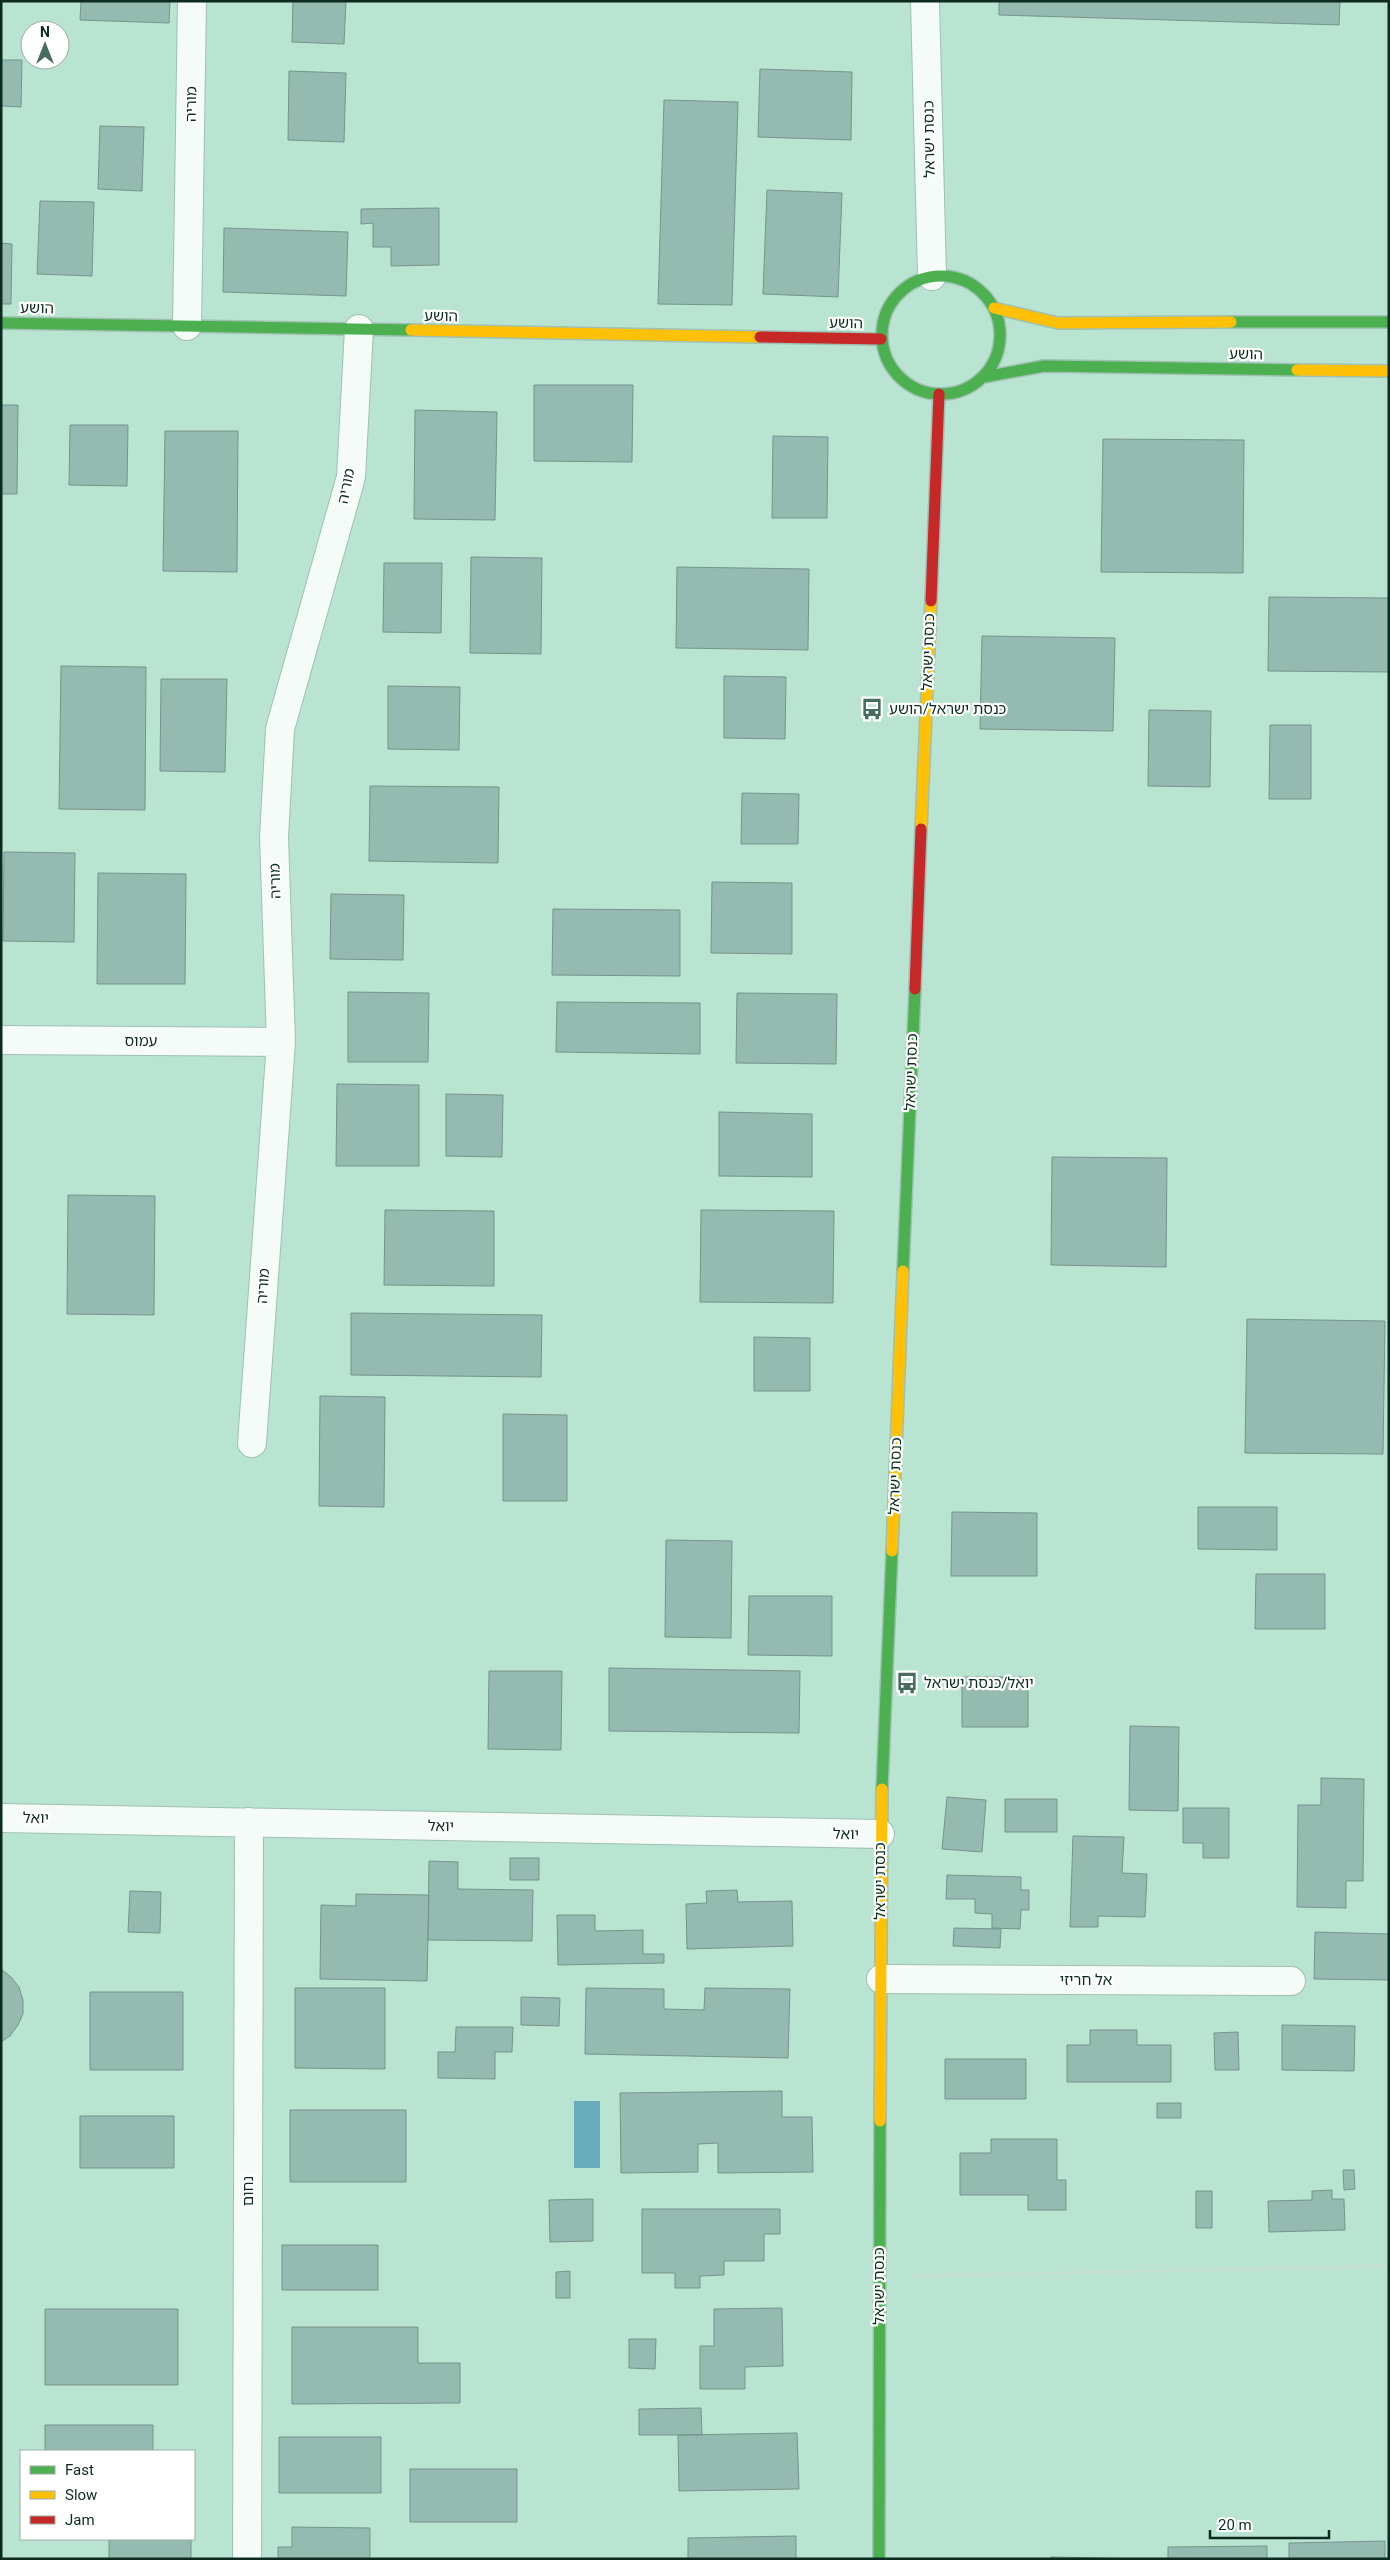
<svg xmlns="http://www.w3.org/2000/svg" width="1390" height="2560" viewBox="0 0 1390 2560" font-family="Roboto,'Noto Sans Hebrew',sans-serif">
<rect width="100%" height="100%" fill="#bae4d2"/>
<path fill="#69acbb" d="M574 2101H600V2168H574Z"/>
<path fill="#95baaf" stroke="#75958c" d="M81 1H170L169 23 80 20Z
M293 1H346L344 44 292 42Z
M999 1H1340L1339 25 999 15Z
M1 60H22L21 107 1 106Z
M760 69 852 72 851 140 758 137Z
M289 71 346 73 344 142 288 140Z
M664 100 738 102 732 305 658 304Z
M100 126 144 127 142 191 98 189Z
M767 190 842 193 838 297 763 294Z
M40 201 94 202 92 276 37 274Z
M439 208V265L391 266V247H373V223L361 224V209Z
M224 228 348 232 346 296 223 292Z
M1 243 12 244 11 304H1Z
M534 385H633L632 462 534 461Z
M1 405H18L17 494H1Z
M415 410 497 412 495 520 414 519Z
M70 425H128L127 486 69 485Z
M165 431H238L237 572 163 571Z
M773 436 828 437 827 518H772Z
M1103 439 1244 440 1243 573 1101 572Z
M471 557 542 558 541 654 470 653Z
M384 563H442L441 633 383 632Z
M677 567 809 569 808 650 676 648Z
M1269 597 1389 598V672L1268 671Z
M982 636 1115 638 1113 731 980 729Z
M61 666 146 667 145 810 59 809Z
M724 676 786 677 785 739 724 738Z
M161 679H227L225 772 160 771Z
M388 686 460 687 459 750 388 749Z
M1149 710 1211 711 1210 787 1148 786Z
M1270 725H1311V799H1269Z
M370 786 499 787 498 863 369 861Z
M742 793 799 794 798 844H741Z
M4 852 75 853 74 942 3 941Z
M98 873 186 874 185 984H97Z
M712 882 792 883V954L711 953Z
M331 894 404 895 403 960 330 959Z
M553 909 680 910V976L552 975Z
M348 992 429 993 428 1062H348Z
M737 993 837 994 836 1064 736 1063Z
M557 1002 700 1003V1054L556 1052Z
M337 1084 419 1085V1166H336Z
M446 1094 503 1095 502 1157 446 1156Z
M719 1112 812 1114V1177L719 1176Z
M1052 1157 1167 1158 1166 1267 1051 1265Z
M68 1195 155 1196 154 1315 67 1314Z
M385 1210 494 1211V1286L384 1285Z
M701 1210 834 1211 833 1303 700 1302Z
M351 1313 542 1315 541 1377 351 1375Z
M1247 1319 1385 1321 1383 1454 1245 1453Z
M754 1337 810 1338V1391H754Z
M320 1396 385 1397 384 1507 319 1506Z
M503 1414 567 1415V1501H503Z
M1198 1507H1277V1550L1198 1549Z
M952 1512 1037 1513V1576H951Z
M666 1540 732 1541 731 1638 665 1637Z
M1256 1574H1325V1629H1255Z
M749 1596H832V1656L748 1655Z
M609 1668 800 1671 799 1733 609 1731Z
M489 1671H562L561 1750 488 1749Z
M962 1677H1028V1727H962Z
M1130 1726 1179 1727 1178 1811 1129 1810Z
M1321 1778 1364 1779 1363 1881H1346V1908L1297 1907 1298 1805H1321Z
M947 1797 986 1800 982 1852 942 1849Z
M1005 1799H1057V1832H1005Z
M1183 1808H1229V1858H1203V1843H1183Z
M1073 1836 1124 1837 1122 1873 1147 1874 1145 1917 1098 1916V1927H1070Z
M510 1858H539V1880H510Z
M429 1861 458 1862V1889L533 1890 532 1941 428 1940Z
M947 1875 1021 1877V1890H1029V1910H1021L1020 1929 992 1928V1914L975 1913V1899H946Z
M737 1890 738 1902 792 1901 793 1946 687 1949 686 1904 707 1903 706 1891Z
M130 1891 161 1892 160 1933 128 1932Z
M356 1894 429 1895 427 1981 320 1979 321 1905 356 1906Z
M557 1915H595V1931L643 1930V1954H664V1963L558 1965Z
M954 1928 1001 1929 1000 1948 953 1946Z
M1315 1932 1389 1934V1980L1314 1979Z
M1 1969 11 1977 19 1987 23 2000V2014L18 2025 10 2036 1 2042Z
M295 1988H385V2069L295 2068Z
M586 1988 664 1989V2009L704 2010 705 1988 790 1989 788 2058 585 2054Z
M90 1992H183V2070H90Z
M521 1997 560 1998 559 2026 521 2025Z
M1282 2025 1355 2026 1354 2071 1282 2070Z
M456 2027H513L512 2052H495V2079L438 2078V2052H455Z
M1090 2030H1137V2045H1171V2082H1067V2045H1090Z
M1238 2032 1239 2070H1215L1214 2033Z
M945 2059H1026V2099H945Z
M782 2091V2117H812L813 2172 718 2173V2143L698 2144V2172L621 2173 620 2093Z
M1157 2103H1181V2118H1157Z
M290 2110H406V2182H290Z
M80 2116H174V2168H80Z
M991 2139H1057V2180H1066V2210H1028V2195H960V2153H991Z
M1343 2170H1354L1355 2189 1344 2190Z
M1332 2190V2199H1344L1345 2230 1269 2232 1268 2201 1312 2200V2191Z
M1196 2191H1212V2228H1196Z
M593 2199V2241L550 2242 549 2200Z
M642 2209H780V2234H764V2261H724V2275L700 2276V2288H675V2273H642Z
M282 2245H378V2290H282Z
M570 2271V2298H556V2272Z
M782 2308 783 2366 745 2367V2389H700V2346H714V2309Z
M45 2309H178V2385H45Z
M292 2327H418V2363H460V2403L292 2404Z
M629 2339H656L655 2369 629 2368Z
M701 2408 702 2435H639V2409Z
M45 2425H153V2451H45Z
M797 2433 799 2489 679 2491 678 2435Z
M279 2437H381V2493H279Z
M410 2469H517V2522H410Z
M292 2527 370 2528V2559H278V2547H292Z
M796 2536V2559H688V2538Z
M109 2539H191V2559H109Z
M1385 2541V2559H1289V2543Z
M1267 2546V2559H1168V2547Z
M1051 2557 1147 2559H1051Z"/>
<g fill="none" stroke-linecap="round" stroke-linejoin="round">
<g stroke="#9fc0b2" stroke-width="30">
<path id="street" d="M925 1 932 276
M187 326 192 1
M1 1040 281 1042
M252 1443 281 1042 274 837 280 729 351 477 359 329
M1 1818 880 1834
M881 1979 1291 1981
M247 2559 249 1822"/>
</g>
<g stroke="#9fc0b2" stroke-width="14">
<path id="fast" d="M882 335a59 59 0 1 1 118 0a59 59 0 1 1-118 0Z
M1231 322H1389
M1 323 411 330
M984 377 1044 366 1297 370
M903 1271 915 989
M882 1789 892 1551
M879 2559 880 2121"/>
</g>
<g stroke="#9fc0b2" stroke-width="14">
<path id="slow" d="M994 308 1058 323 1231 322
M411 330 760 337
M1297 370 1389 371
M921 829 931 601
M892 1551 903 1271
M880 2121 882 1789"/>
</g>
<g stroke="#9fc0b2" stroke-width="14">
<path id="jam" d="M760 337 881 339
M931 601 939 394
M915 989 921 829"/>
</g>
<path stroke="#cedbd5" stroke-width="3" stroke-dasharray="2.5 2.5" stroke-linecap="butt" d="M915 2276 1389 2266"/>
<use href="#street" stroke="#f5fbf8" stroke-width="28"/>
<use href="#fast" stroke="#4caf50" stroke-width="11"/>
<use href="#slow" stroke="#ffc107" stroke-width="11"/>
<use href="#jam" stroke="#c62828" stroke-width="11"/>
</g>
<defs>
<g id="bus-bare" transform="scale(1.725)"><path d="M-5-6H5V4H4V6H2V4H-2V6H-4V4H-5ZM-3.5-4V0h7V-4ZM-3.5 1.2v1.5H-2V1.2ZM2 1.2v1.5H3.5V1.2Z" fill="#486c5e" stroke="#fff" stroke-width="2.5" paint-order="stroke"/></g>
</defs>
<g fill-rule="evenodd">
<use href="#bus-bare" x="872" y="709"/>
<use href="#bus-bare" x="907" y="1683"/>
</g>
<g text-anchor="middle" stroke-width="4.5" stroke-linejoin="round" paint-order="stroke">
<g font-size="15" fill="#0b2b20" stroke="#fff">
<text transform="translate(191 104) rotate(-89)" y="5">מוריה</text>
<text transform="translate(929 139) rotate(-91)" y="5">כנסת ישראל</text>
<text transform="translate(37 308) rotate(1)" y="5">הושע</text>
<text transform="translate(441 316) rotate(1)" y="5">הושע</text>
<text transform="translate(846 323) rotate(1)" y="5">הושע</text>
<text transform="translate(1246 354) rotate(1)" y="5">הושע</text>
<text transform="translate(346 486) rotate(-78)" y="5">מוריה</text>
<text transform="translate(928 652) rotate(-88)" y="5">כנסת ישראל</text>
<text transform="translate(275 881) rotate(-92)" y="5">מוריה</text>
<text x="141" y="1046">עמוס</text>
<text transform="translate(911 1072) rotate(-88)" y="5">כנסת ישראל</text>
<text transform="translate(263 1286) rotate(-86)" y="5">מוריה</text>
<text transform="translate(895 1476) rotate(-88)" y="5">כנסת ישראל</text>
<text transform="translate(36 1818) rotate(1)" y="5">יואל</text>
<text transform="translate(441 1826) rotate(1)" y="5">יואל</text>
<text transform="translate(846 1834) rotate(1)" y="5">יואל</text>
<text transform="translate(880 1881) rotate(-90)" y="5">כנסת ישראל</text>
<text x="1086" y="1985">אל חריזי</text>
<text transform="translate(248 2191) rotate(-90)" y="5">נחום</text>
<text transform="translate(879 2286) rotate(-90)" y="5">כנסת ישראל</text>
</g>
<g font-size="15" fill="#0b2b20" stroke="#fff" text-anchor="start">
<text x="889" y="714">כנסת ישראל/הושע</text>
<text x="924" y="1688">יואל/כנסת ישראל</text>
</g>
</g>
<rect width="1390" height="2560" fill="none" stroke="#0b2b20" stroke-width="5"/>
<rect x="20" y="2450" width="175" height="90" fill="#ffffff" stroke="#9daaa6"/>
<rect x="30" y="2466" width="25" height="8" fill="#4caf50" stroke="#9daaa6"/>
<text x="65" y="2475" font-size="15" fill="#0b2b20">Fast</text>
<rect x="30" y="2491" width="25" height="8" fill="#ffc107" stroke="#9daaa6"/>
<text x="65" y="2500" font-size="15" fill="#0b2b20">Slow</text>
<rect x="30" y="2516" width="25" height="8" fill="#c62828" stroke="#9daaa6"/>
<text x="65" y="2525" font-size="15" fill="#0b2b20">Jam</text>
<g transform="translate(45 45)"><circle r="24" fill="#ffffff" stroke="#9daaa6"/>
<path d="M0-4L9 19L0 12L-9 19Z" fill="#486c5e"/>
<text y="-8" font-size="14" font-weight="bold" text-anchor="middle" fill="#0b2b20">N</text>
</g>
<path d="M1210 2530v8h119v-8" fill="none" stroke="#0b2b20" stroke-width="2.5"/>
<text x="1218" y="2530" font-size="15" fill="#0b2b20" stroke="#ffffff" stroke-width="4" paint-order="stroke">20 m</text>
</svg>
